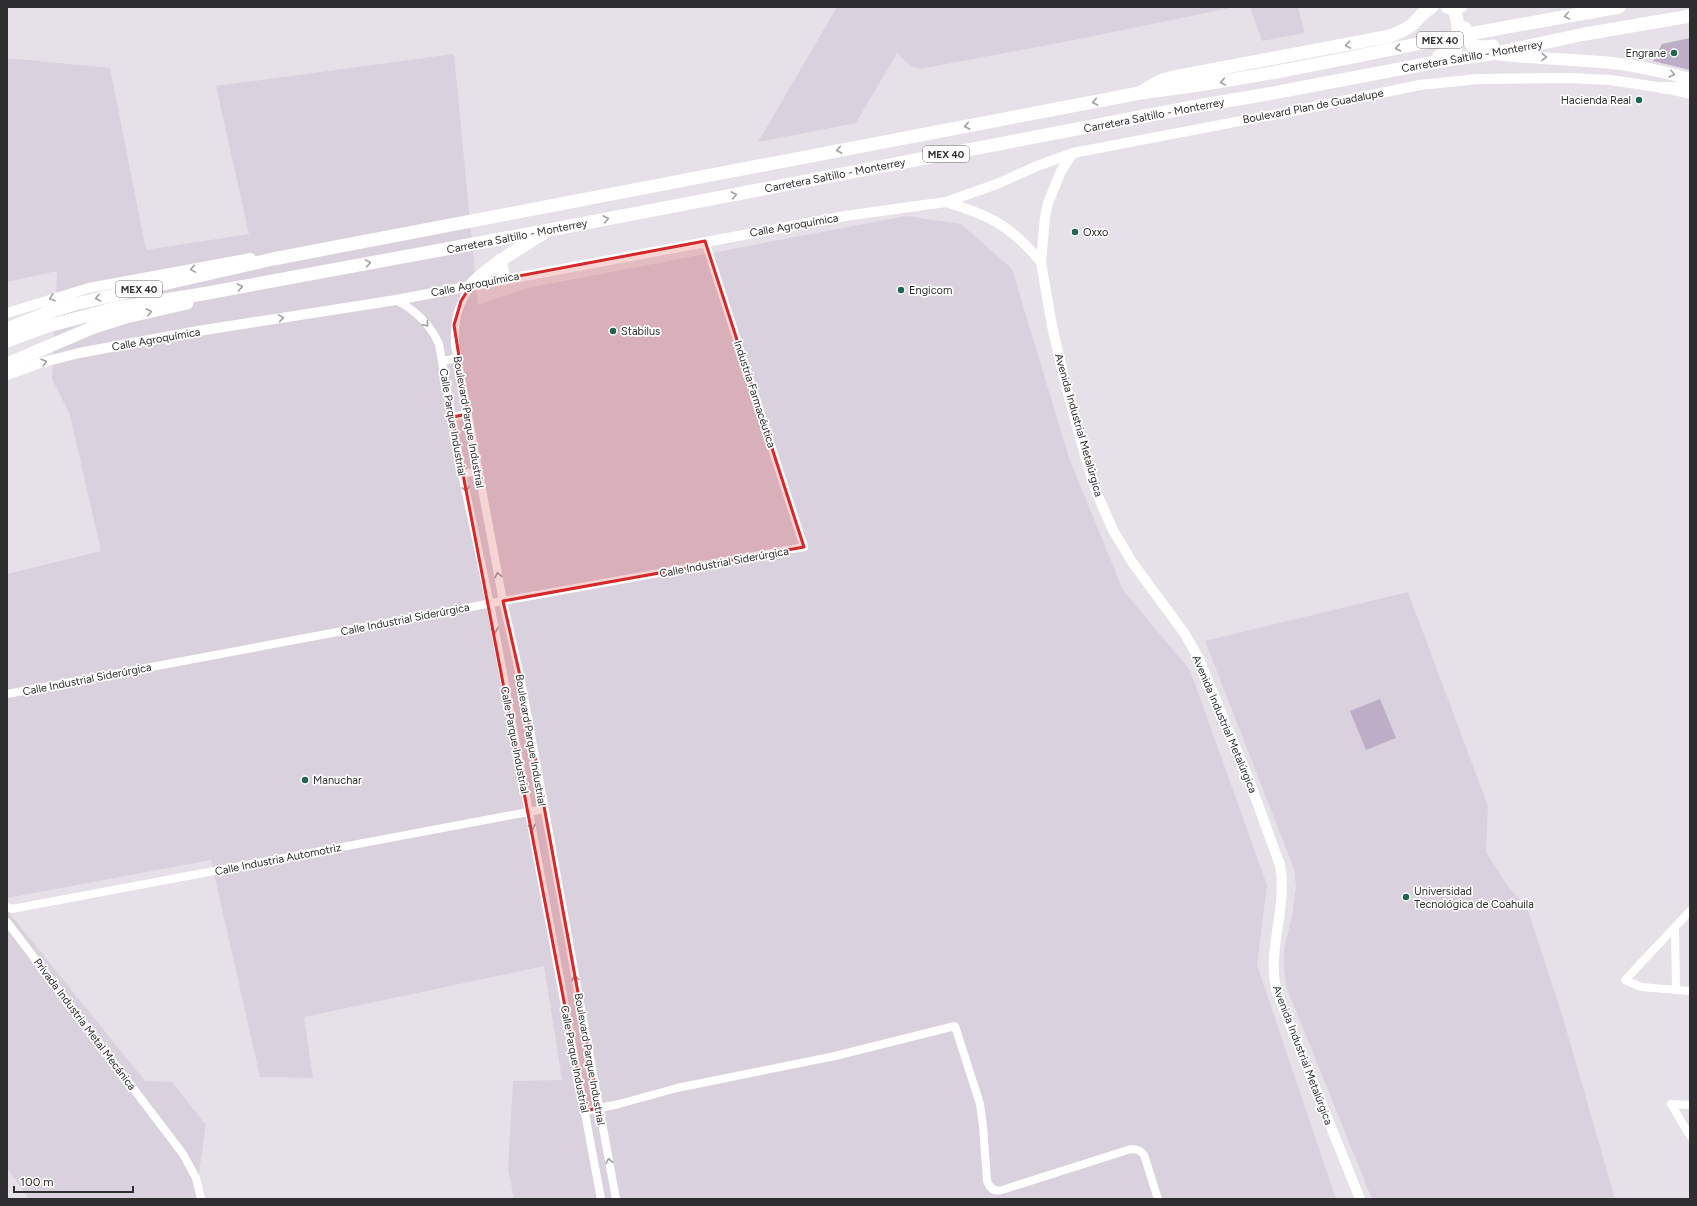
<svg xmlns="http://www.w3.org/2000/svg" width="1697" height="1206" viewBox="0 0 1697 1206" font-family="Figtree,sans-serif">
<rect width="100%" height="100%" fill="#e6e1e8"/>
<path fill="#dad1de" d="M837 7H1235L1074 40 920 69 911 66 897 53 856 123 758 142Z
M1250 7H1301L1298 8 1305 33 1262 41Z
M454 54 478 305 527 288 906 216 961 224 1012 269 1069 458 1123 590 1190 670 1267 885 1257 965 1336 1199H514L508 1167 513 1081 562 1080 544 966 304 1017 313 1078 260 1077 211 860 7 898V574L101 551 70 415 52 379 57 271 7 282V58L110 68 146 250 249 234 216 86Z
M1408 592 1488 806 1486 852 1509 888 1527 907 1563 1018 1615 1199H1372L1287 989 1284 970V949L1292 916 1296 887 1294 869 1205 641Z
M7 910 145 1081 172 1082 206 1125 198 1180 199 1199H29L7 1168Z"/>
<path fill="#beadc6" d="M1690 38V70L1653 61 1662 44Z
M1380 699 1396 738 1366 750 1350 711Z"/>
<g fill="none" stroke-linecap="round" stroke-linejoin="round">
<path stroke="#fff" stroke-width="8" d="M1462 7 1463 8
M471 285C457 308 454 318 455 345L503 601 521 680 616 1199
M396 300C415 310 430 324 439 344L462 474 490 604 601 1199
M442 361 458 358
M452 417 468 414
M462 474 478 471
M7 694 503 601 804 547 705 241
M7 907 12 909 544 809
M1690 911 1625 980 1641 987 1690 991
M7 922 183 1154 196 1178 201 1199
M1675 928 1676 990
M1671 1104 1690 1136
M1671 1104 1690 1105
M585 1111 619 1104 677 1088 835 1056 955 1026 980 1104 983 1126 987 1181C990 1189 995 1192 1002 1190L1131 1149C1137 1149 1141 1150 1144 1155L1158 1199"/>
<path stroke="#fff" stroke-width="10" d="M1073 153 1061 171 1048 203 1045 217 1041 262 1052 326 1066 386 1086 459 1097 494 1113 530 1132 562 1185 634 1199 659 1249 780 1280 865C1288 907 1267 948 1276 990L1360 1199
M946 202C991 216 1010 225 1041 262
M7 313 89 288 251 258
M7 375 40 363 79 353 198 331 396 300 845 216 946 202 997 184 1037 166 1073 153 1293 111 1420 85 1478 79 1570 78 1610 80 1664 88 1690 94"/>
<path stroke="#fff" stroke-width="12" d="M1496 54C1535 59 1573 59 1612 63 1638 66 1664 72 1690 79
M1664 88H1690"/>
<path stroke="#fff" stroke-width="13" d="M1465 28C1468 47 1475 49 1493 46
M1439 56C1466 51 1459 32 1455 10L1447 7
M1143 91 1162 80 1174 77 1390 36C1398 33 1406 30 1413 24 1421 16 1421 13 1432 7
M500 260 504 279
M471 285C492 264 517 250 542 234
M7 329 52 311 75 304 273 259 1140 93C1233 82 1325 63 1417 44 1484 31 1552 19 1619 7
M7 341 48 326 116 308 202 294 549 230 1192 107 1268 94 1447 60 1491 54 1585 34 1690 16
M7 364 94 327 126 317 187 303"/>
</g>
<defs><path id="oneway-chevron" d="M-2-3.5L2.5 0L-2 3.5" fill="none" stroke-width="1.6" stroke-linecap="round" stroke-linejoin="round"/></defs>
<g stroke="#a1a0a1">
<use href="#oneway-chevron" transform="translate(1567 16) rotate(170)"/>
<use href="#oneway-chevron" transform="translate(1348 45) rotate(170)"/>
<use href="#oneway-chevron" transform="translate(1398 48) rotate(169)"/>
<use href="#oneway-chevron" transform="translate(1544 57) rotate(1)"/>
<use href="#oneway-chevron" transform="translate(1672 74) rotate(14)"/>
<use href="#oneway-chevron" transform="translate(1223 82) rotate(170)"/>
<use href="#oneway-chevron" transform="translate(1095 102) rotate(169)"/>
<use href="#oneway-chevron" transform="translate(967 126) rotate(169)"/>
<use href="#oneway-chevron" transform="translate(839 150) rotate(169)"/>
<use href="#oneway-chevron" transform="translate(734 195) rotate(-11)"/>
<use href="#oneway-chevron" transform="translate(606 219) rotate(-11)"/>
<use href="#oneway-chevron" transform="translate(368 263) rotate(-10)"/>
<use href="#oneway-chevron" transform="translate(193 269) rotate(170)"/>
<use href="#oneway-chevron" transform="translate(240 287) rotate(-10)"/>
<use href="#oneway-chevron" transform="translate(52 298) rotate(161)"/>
<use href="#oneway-chevron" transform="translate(98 298) rotate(167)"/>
<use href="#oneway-chevron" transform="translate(149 312) rotate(-13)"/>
<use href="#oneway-chevron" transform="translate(281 318) rotate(-9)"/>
<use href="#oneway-chevron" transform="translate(426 324) rotate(50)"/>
<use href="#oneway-chevron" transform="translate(44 362) rotate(-17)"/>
<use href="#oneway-chevron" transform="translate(466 489) rotate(78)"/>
<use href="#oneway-chevron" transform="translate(498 575) rotate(-101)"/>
<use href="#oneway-chevron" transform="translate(495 630) rotate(79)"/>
<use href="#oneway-chevron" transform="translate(532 827) rotate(79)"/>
<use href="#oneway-chevron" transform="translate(575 978) rotate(-100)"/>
<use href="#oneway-chevron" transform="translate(609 1161) rotate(-100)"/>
</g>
<path fill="#d62828" fill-opacity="0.2" stroke="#d62828" stroke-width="3" stroke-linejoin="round" d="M705 241 804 547 503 601 521 680 599 1108 585 1111 452 417 468 414 454 325 461 301 471 285Z"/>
<g fill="#236351" stroke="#fff" stroke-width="1.5">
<circle cx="1674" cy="53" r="4"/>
<circle cx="1639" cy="100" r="4"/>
<circle cx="1075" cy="232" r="4"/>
<circle cx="901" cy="290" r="4"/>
<circle cx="613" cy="331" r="4"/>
<circle cx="305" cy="780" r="4"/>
<circle cx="1406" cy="897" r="4"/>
</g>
<g text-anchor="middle" stroke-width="3.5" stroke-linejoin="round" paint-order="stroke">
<g fill="#fff" stroke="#6d6c6d" stroke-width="1">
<rect x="1417" y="32" width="46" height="16" rx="3"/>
<rect x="923" y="146" width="46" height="16" rx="3"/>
<rect x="116" y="281" width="46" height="16" rx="3"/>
</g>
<g font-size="10" font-weight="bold" fill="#2e2d2f">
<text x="1440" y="44">MEX 40</text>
<text x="946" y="158">MEX 40</text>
<text x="139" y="293">MEX 40</text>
</g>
<g font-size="11" fill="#2e2d2f" stroke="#fff" text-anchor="start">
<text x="1666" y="57" text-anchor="end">Engrane</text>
<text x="1631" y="104" text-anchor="end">Hacienda Real</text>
<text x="1083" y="236">Oxxo</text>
<text x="909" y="294">Engicom</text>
<text x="621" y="335">Stabilus</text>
<text x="313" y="784">Manuchar</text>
<text x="1414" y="895">Universidad<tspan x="1414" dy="13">Tecnológica de Coahuila</tspan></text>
</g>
<g font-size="11" fill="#2e2d2f" stroke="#fff">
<text transform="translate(1472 56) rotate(-10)" y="4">Carretera Saltillo - Monterrey</text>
<text transform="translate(1313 106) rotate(-11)" y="4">Boulevard Plan de Guadalupe</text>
<text transform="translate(1154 115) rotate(-11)" y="4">Carretera Saltillo - Monterrey</text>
<text transform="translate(835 175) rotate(-11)" y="4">Carretera Saltillo - Monterrey</text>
<text transform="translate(794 225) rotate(-10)" y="4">Calle Agroquímica</text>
<text transform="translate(517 236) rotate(-11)" y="4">Carretera Saltillo - Monterrey</text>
<text transform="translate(475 284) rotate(-11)" y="4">Calle Agroquímica</text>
<text transform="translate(156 339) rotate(-10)" y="4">Calle Agroquímica</text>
<text transform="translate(755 394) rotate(72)" y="4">Industria Farmacéutica</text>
<text transform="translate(453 422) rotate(80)" y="4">Calle Parque Industrial</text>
<text transform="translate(469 422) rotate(80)" y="4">Boulevard Parque Industrial</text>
<text transform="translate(1079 425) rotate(74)" y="4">Avenida Industrial Metalúrgica</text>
<text transform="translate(724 562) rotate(-10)" y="4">Calle Industrial Siderúrgica</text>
<text transform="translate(405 619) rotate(-11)" y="4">Calle Industrial Siderúrgica</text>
<text transform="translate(87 679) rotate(-11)" y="4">Calle Industrial Siderúrgica</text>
<text transform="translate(1225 724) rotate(67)" y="4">Avenida Industrial Metalúrgica</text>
<text transform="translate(515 740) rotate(79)" y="4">Calle Parque Industrial</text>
<text transform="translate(531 740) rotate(80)" y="4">Boulevard Parque Industrial</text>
<text transform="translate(278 859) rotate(-11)" y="4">Calle Industria Automotriz</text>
<text transform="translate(85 1024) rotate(53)" y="4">Privada Industria Metal Mecánica</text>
<text transform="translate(1303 1055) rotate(69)" y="4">Avenida Industrial Metalúrgica</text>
<text transform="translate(575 1059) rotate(79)" y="4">Calle Parque Industrial</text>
<text transform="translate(590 1059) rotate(80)" y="4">Boulevard Parque Industrial</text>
</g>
</g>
<rect width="1697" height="1206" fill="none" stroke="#2e2d2f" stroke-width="16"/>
<path d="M14 1186v6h119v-6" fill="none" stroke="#2e2d2f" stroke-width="2"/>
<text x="20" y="1186" font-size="12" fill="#2e2d2f" stroke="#ffffff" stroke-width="3" paint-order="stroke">100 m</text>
</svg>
